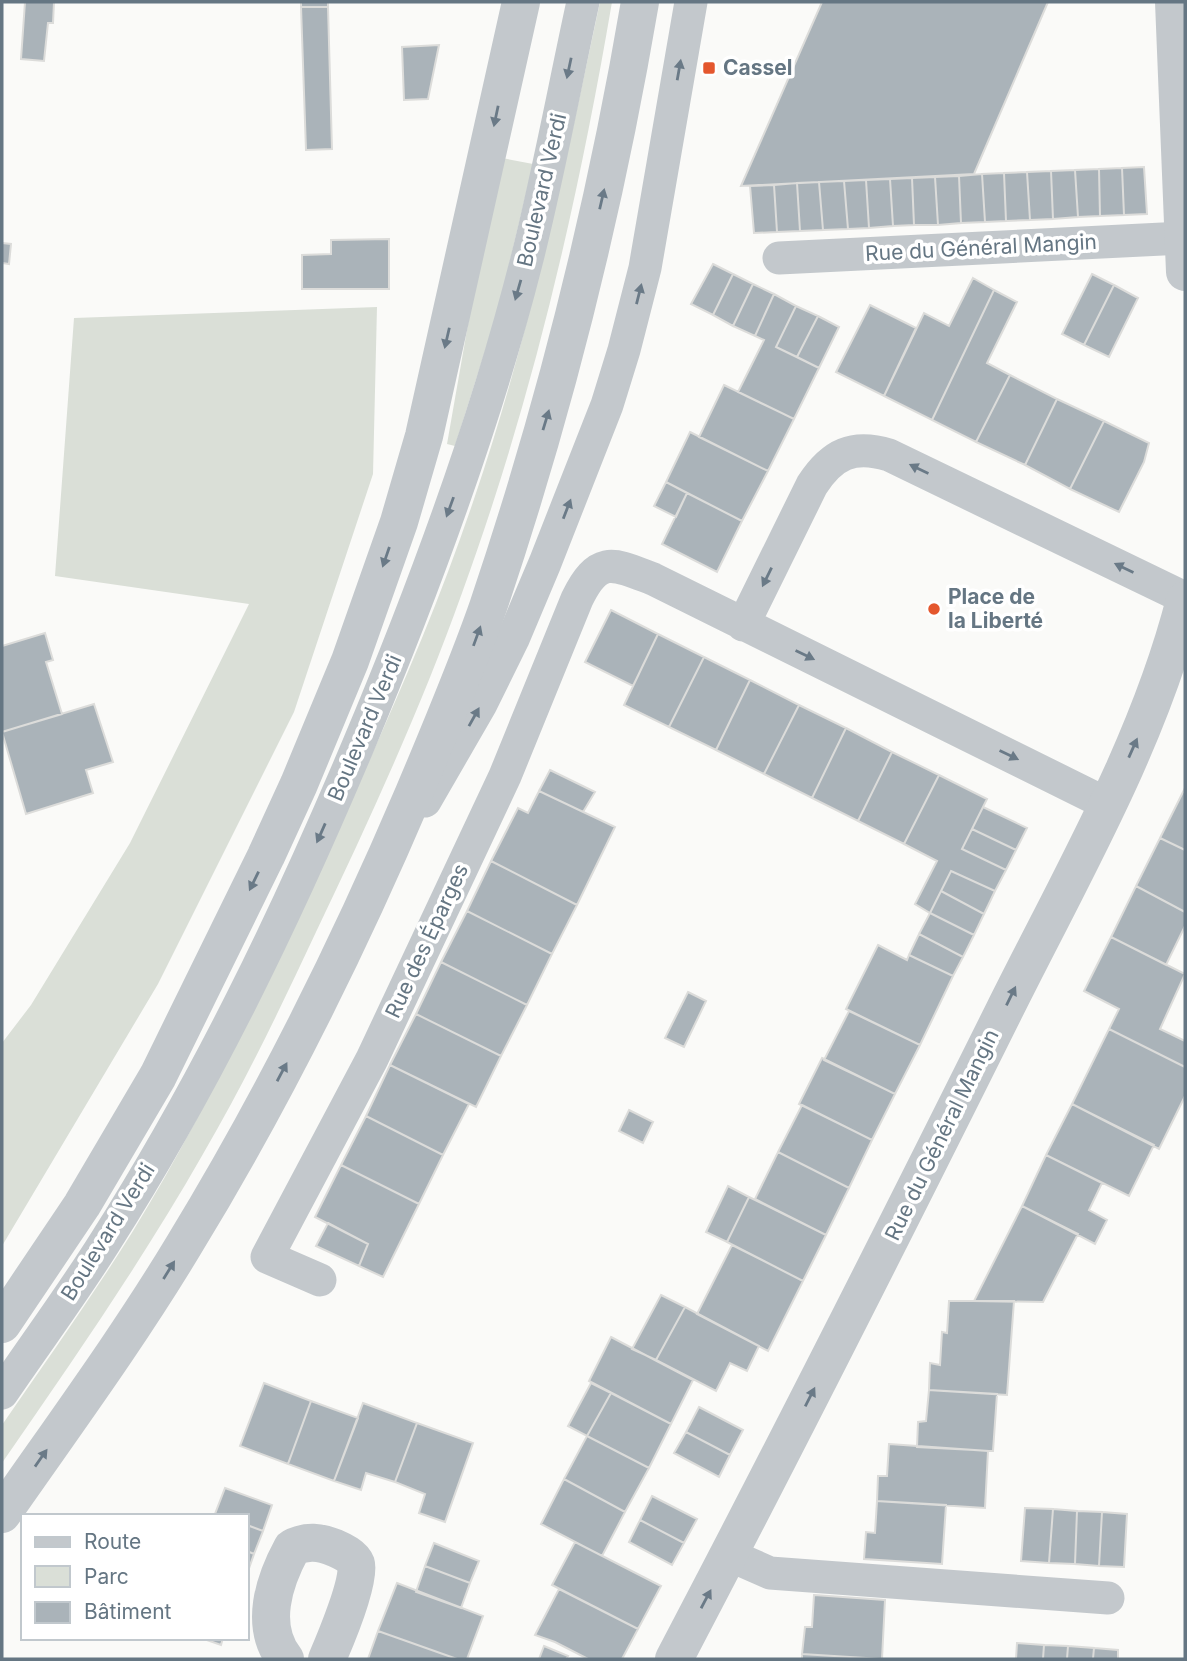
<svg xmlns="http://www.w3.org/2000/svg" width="1187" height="1661" viewBox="0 0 1187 1661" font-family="Inter,sans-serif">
<rect width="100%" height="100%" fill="#fafaf8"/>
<path fill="#dadfd7" d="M600 2H612C578 202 532 401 462 593 421 708 369 821 316 932 281 1007 245 1082 203 1154 142 1261 72 1362 2 1463V1425C46 1361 92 1297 133 1231 200 1122 254 1006 309 890 369 763 428 635 473 502 529 338 564 170 600 2Z
M502 158 533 164 499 307 455 446 447 444 477 273Z
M377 307 373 474 294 712 158 984 2 1246V1043L31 1005 130 843 249 604 55 576 74 318Z"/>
<path fill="#aab3b9" stroke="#dcdcda" stroke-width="2" d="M25 2H54L53 23H48L44 61 21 59Z
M301 2H328V7H301Z
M822 2H1048L974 174 741 186Z
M301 7H328L332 149 306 150Z
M439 45 428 99 404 100 402 47Z
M1144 167 1147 214 1124 215 1122 168Z
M1122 168 1124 215 1100 216 1099 169Z
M1099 169 1100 216 1078 217 1075 170Z
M1075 170 1078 217 1053 219 1051 171Z
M1051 171 1053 219 1030 220 1027 172Z
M1027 172 1030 220 1006 221 1004 173Z
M1004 173 1006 221 985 222 982 174Z
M982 174 985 222 961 223 959 176Z
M959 176 961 223 938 225 935 177Z
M935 177 938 225H914L912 178Z
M912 178 914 225 893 226 890 179Z
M890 179 893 226 869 228 866 180Z
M866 180 869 228 848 229 844 181Z
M844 181 848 229 823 230 819 182Z
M819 182 823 230 800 231 797 183Z
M797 183 800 231 777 232 774 185Z
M774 185 777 232 754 233 750 186Z
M389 239V289H302V255L331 254V240Z
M2 243 11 244 9 264 2 263Z
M713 264 733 274 713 315 691 304Z
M733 274 753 284 733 326 713 315Z
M1092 274 1114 285 1084 345 1062 334Z
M973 278 994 290 932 420 884 396 924 313 949 326Z
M753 284 774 294 755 336 733 326Z
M1114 285 1138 298 1109 357 1084 345Z
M994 290 1017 302 987 363 1010 375 976 442 932 420Z
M774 294 796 306 776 347 819 368 794 419 738 392 764 340 755 336Z
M870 305 916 328 884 396 836 372Z
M796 306 818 316 797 357 776 347Z
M818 316 839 327 819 368 797 357Z
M1010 375 1057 399 1025 465 976 442Z
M724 385 794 419 768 471 699 437Z
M1057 399 1104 421 1070 489 1025 465Z
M1104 421 1149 443 1144 462 1119 512 1070 489Z
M690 432 768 471 742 521 666 482Z
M666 482 687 493 676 517 654 506Z
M687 493 742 521 717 572 662 544Z
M611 610 658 634 633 686 585 662Z
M45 633 53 660 46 662 62 714 2 732V646Z
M658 634 704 657 669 727 624 705Z
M704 657 750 680 716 750 669 727Z
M750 680 799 705 764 774 716 750Z
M94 704 113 762 86 770 93 793 26 814 2 732Z
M799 705 846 728 812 798 764 774Z
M846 728 892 752 858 821 812 798Z
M892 752 939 775 904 844 858 821Z
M550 770 595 792 583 812 539 791Z
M939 775 987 799 962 849 1006 870 995 891 951 871 930 913 915 904 937 861 904 844Z
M1185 788V850L1160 838Z
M539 791 615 827 577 905 491 861 518 808 528 813Z
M983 807 1027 828 1016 850 972 829Z
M972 829 1016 850 1006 870 962 849Z
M1160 838 1185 850V912L1136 886Z
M491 861 577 905 552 954 467 911Z
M951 871 995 891 984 914 941 891Z
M1136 886 1185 912V926L1166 965 1111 937Z
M941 891 984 914 974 935 930 913Z
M467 911 552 954 527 1005 441 962Z
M930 913 974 935 963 957 919 934Z
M919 934 963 957 953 976 909 955Z
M1111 937 1185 974 1160 1029 1185 1041V1067L1109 1029 1119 1009 1084 991Z
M878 945 907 960 909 955 953 976 920 1045 846 1009Z
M441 962 527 1005 501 1056 416 1014Z
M688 992 706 1001 684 1047 665 1038Z
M849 1011 920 1045 895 1094 824 1060Z
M416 1014 501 1056 476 1107 390 1065Z
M1109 1029 1185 1067V1096L1159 1149 1072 1104Z
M822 1058 895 1094 872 1140 799 1104Z
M390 1065 469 1104 443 1155 366 1116Z
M1072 1104 1154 1145 1129 1196 1046 1155Z
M802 1105 872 1140 849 1188 778 1152Z
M629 1110 653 1122 643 1143 619 1131Z
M366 1116 443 1155 419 1204 341 1165Z
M778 1152 849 1188 826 1235 755 1199Z
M1046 1155 1102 1183 1089 1210 1107 1220 1095 1244 1022 1206Z
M341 1165 419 1204 383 1277 359 1266 368 1244 315 1217Z
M728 1186 749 1197 727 1242 706 1232Z
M749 1197 826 1235 803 1281 727 1242Z
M1022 1206 1078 1234 1043 1302 974 1301Z
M328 1223 368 1244 359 1266 316 1246Z
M732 1245 803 1281 768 1351 697 1314Z
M661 1295 685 1307 656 1360 632 1349Z
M949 1301H1014L1007 1395 929 1390 930 1363 940 1365 942 1332 947 1333Z
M685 1307 759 1346 747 1371 730 1363 716 1391 656 1360Z
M611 1337 693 1380 671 1424 589 1381Z
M264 1383 311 1401 288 1464 240 1446Z
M591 1383 611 1393 587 1436 568 1426Z
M929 1390 997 1394 993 1451 917 1447 918 1422 926 1421Z
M611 1393 671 1424 649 1468 587 1436Z
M311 1401 358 1418 334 1481 288 1464Z
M363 1403 417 1423 395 1482 366 1473 361 1490 334 1481Z
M699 1407 743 1430 730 1455 686 1432Z
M417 1423 473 1443 445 1522 419 1513 425 1494 395 1482Z
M686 1432 730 1455 719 1477 674 1453Z
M587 1436 649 1468 625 1512 564 1479Z
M889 1444 988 1451 985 1508 877 1501 878 1476H887Z
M564 1479 625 1512 602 1556 541 1524Z
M225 1488 272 1505 263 1531 247 1525V1516H221L215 1514Z
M652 1496 697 1519 684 1543 640 1520Z
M877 1501 946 1505 942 1564 864 1559 866 1532 875 1533Z
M1025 1508 1053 1509 1049 1563 1021 1561Z
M1053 1509 1077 1511 1075 1564 1049 1563Z
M1077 1511 1102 1512 1099 1566 1075 1564Z
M1102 1512 1127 1514 1124 1567 1099 1566Z
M640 1520 684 1543 672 1565 629 1542Z
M247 1525 263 1531 254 1554 247 1551Z
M575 1542 661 1586 638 1629 552 1585Z
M434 1543 479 1561 470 1583 425 1566Z
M247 1551 254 1554 247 1574Z
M425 1566 470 1583 461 1608 416 1592Z
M397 1583 483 1616 467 1659H457L378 1631Z
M559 1589 638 1629 622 1659H588L555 1642 535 1635Z
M814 1595 885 1600 882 1659 802 1654 805 1627H812Z
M378 1631 457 1659H368Z
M201 1638H223L221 1645Z
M1017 1643 1044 1645 1043 1659H1016Z
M1044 1645 1068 1646 1067 1659H1043Z
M544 1646 568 1656 566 1659H539Z
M1068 1646 1094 1648 1093 1659H1067Z
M1094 1648 1118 1650V1659H1093Z
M802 1654 882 1659H802Z"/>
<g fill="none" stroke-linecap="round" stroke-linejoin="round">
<path stroke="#c3c8cc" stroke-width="33" d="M779 258 1183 238
M743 625 812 485C832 454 853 444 889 455L1185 598
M425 801 481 704 513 639 545 563 607 405 624 350 645 268 691 2
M320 1280 267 1257 372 1059 505 776 577 599C599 554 614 564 653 579L1107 804
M2 1393C36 1343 73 1293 105 1242 206 1083 285 919 358 746 424 589 484 428 526 263 548 177 564 89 583 2
M729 1555 770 1573 1108 1598"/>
<path stroke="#c3c8cc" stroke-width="38" d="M1174 2 1185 272
M285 1659C259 1626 274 1581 292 1548 307 1540 320 1542 335 1548 342 1551 353 1556 356 1564 361 1579 334 1643 327 1659
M674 1659C787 1444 896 1228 1004 1011 1070 878 1148 745 1185 600"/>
<path stroke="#c3c8cc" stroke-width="38" d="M2 1324 82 1205 158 1076 266 856 299 784 350 661 399 522 424 436 521 2
M2 1514C64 1425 128 1338 184 1245 272 1101 348 948 414 793 440 731 466 670 488 607 555 409 605 208 640 2"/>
</g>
<defs><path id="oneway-solid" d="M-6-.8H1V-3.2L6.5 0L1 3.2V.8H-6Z" transform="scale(1.75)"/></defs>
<g fill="#6a7a87">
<use href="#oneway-solid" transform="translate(569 68) rotate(102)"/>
<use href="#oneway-solid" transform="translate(679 70) rotate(-80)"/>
<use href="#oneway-solid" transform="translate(496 116) rotate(102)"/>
<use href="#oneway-solid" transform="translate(602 199) rotate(-77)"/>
<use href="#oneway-solid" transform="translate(518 290) rotate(106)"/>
<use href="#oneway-solid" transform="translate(639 294) rotate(-76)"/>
<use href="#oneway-solid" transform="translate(447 338) rotate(103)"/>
<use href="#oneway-solid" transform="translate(546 420) rotate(-73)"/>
<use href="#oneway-solid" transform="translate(919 469) rotate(-154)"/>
<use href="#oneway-solid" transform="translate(450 507) rotate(110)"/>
<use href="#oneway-solid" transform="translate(567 509) rotate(-69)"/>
<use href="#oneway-solid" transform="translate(386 557) rotate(109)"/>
<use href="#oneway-solid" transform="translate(1124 568) rotate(-154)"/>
<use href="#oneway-solid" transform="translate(767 577) rotate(116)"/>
<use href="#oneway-solid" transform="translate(477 636) rotate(-70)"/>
<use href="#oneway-solid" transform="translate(805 655) rotate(26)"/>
<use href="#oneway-solid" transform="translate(474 717) rotate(-61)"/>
<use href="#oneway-solid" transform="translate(1133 748) rotate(-66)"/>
<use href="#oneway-solid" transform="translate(1009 755) rotate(26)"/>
<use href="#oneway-solid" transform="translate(321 833) rotate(114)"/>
<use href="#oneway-solid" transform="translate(254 881) rotate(116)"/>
<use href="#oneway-solid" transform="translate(1011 996) rotate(-64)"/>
<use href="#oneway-solid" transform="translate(282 1072) rotate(-62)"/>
<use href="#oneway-solid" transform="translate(169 1270) rotate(-58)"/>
<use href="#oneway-solid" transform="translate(810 1397) rotate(-63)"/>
<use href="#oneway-solid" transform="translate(41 1458) rotate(-55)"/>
<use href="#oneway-solid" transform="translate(706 1599) rotate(-62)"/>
</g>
<g fill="#e4572e" stroke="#fff" stroke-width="2.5">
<rect x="702" y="61" width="14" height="14" rx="3.5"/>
<circle cx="934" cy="609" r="7"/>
</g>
<g text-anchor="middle" stroke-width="7" stroke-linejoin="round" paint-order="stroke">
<g font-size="21" font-weight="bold" fill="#657683" stroke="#fff" text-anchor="start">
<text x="723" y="75">Cassel</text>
<text x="948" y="604">Place de<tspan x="948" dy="24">la Liberté</tspan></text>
</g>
<g font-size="21" fill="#657683" stroke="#fff">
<text transform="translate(542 190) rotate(-77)" y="7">Boulevard Verdi</text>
<text transform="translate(981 248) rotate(-3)" y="7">Rue du Général Mangin</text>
<text transform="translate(365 728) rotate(-67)" y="7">Boulevard Verdi</text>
<text transform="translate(427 941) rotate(-65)" y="7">Rue des Éparges</text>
<text transform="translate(942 1135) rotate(-64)" y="7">Rue du Général Mangin</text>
<text transform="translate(108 1232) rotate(-58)" y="7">Boulevard Verdi</text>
</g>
</g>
<rect width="1187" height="1661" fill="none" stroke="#657683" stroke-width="7"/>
<rect x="21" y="1514" width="228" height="126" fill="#ffffff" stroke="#c1c8cd" stroke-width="2"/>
<rect x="35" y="1537" width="35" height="10" fill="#c3c8cc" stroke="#c1c8cd" stroke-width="2"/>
<text x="84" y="1549" font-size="21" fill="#657683">Route</text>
<rect x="35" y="1566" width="35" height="21" fill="#dadfd7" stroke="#c1c8cd" stroke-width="2"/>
<text x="84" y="1584" font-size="21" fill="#657683">Parc</text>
<rect x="35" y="1602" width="35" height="21" fill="#aab3b9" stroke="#c1c8cd" stroke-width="2"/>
<text x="84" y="1619" font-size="21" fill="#657683">Bâtiment</text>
</svg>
